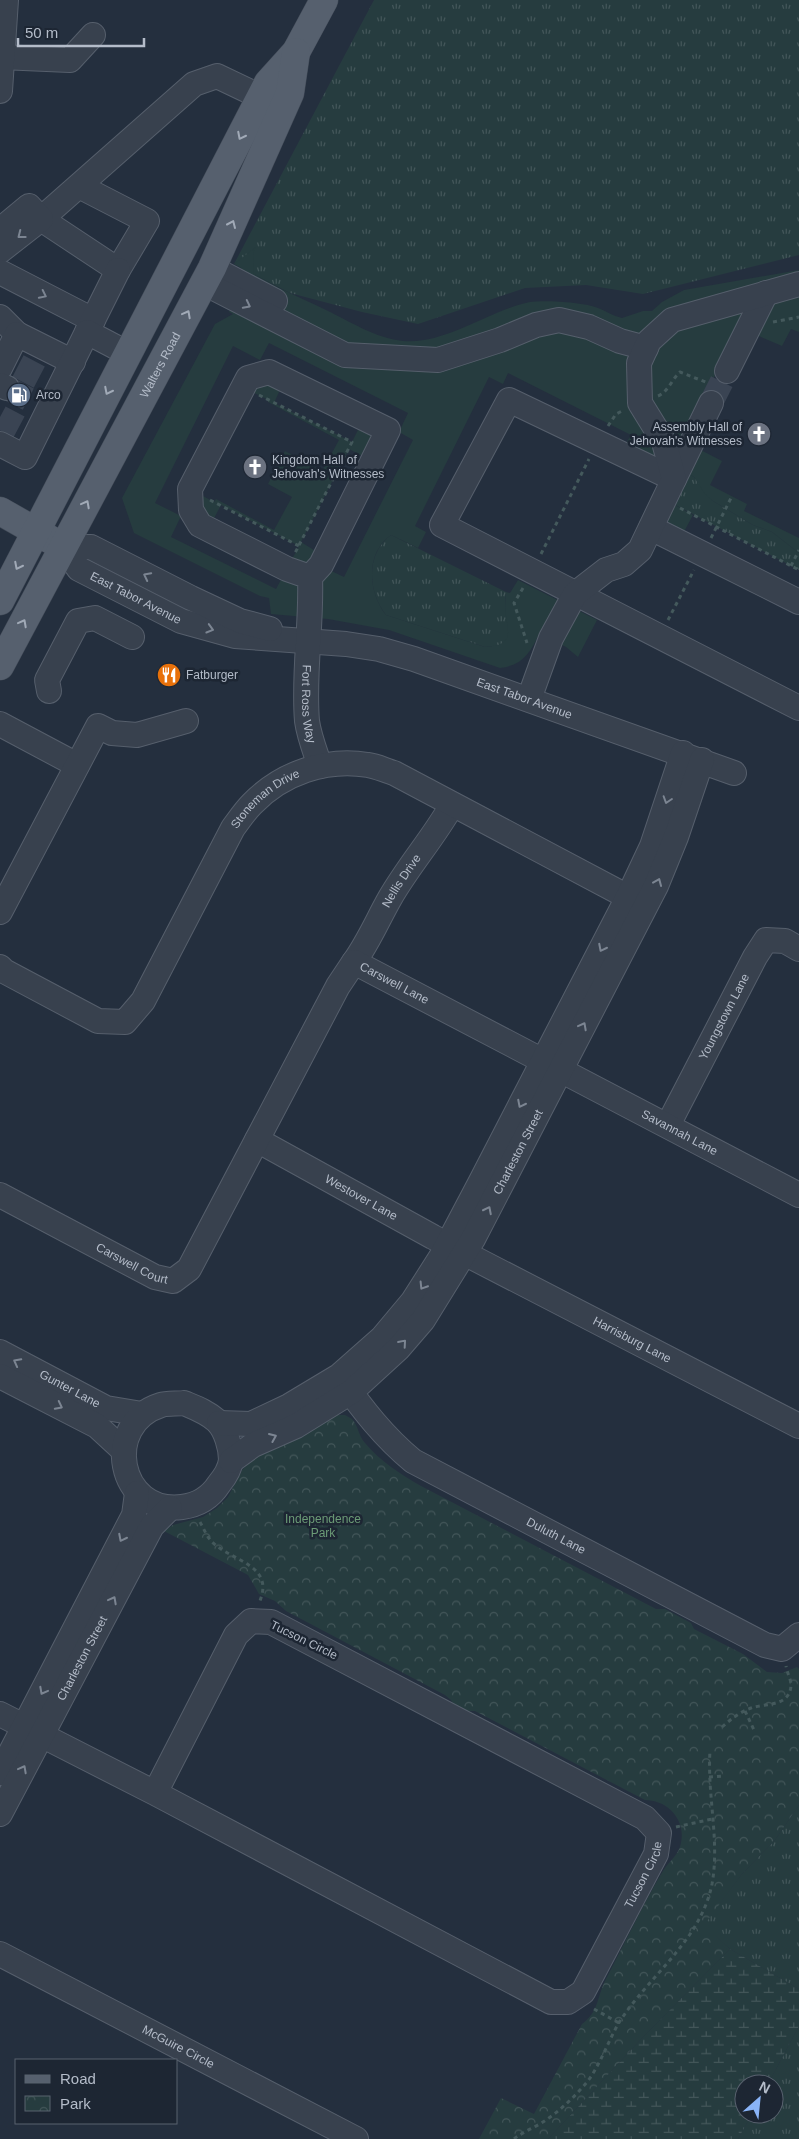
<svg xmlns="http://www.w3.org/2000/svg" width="799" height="2139" viewBox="0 0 799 2139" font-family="Helvetica,sans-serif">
<defs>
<pattern id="grass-tufts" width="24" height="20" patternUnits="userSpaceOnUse" patternTransform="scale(1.25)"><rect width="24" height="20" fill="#263c3f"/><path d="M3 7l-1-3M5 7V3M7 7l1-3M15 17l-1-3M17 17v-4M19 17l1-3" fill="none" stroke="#435659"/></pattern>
<pattern id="wetland-marsh" width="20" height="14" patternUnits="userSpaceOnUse" patternTransform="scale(1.25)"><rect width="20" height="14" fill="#263c3f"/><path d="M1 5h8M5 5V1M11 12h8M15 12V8" fill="none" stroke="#435659"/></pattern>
<pattern id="park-crowns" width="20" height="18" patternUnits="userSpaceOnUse" patternTransform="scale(1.25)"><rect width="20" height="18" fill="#263c3f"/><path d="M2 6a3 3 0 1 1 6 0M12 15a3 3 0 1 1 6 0" fill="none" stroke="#435659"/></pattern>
</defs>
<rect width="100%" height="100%" fill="#242f3e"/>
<path fill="url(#grass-tufts)" d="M374 0H799V255L643 294 586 285 525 288 418 324 362 312 290 293 234 264Z
M680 468 694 477 713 501 753 525 772 532 799 553V570L666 500Z
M391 535 506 592 505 607 509 628 508 639 503 644 496 646 485 647 386 615C368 592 365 554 391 535Z
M799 1805V1989L730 1949 703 1925 742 1874 775 1840Z
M799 2026V2139H738L752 2114H774V2084H768Z"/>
<path fill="url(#wetland-marsh)" d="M730 1949 799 1989V2026L768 2084H744V2114H752L738 2139H548L644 2036Z"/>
<path fill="url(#park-crowns)" d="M334 1415H345L352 1419C358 1425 358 1435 365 1443 380 1461 400 1474 421 1486L656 1609H665L691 1623 694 1629 743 1654 767 1672 782 1673 797 1667 799 1669V1805L775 1840 742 1874 704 1925 730 1949 644 2036 548 2139H479L501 2098 534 2114 582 2024C599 2012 597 1996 606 1979 625 1943 642 1906 663 1871 669 1861 679 1855 681 1843 686 1819 667 1800 645 1800L475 1711H466L453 1704 451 1700 445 1695 286 1611 275 1601 259 1594 248 1575 164 1531 173 1525 203 1517 217 1508 228 1497 242 1470 253 1459Z"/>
<path fill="#263c3f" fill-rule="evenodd" d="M256 247 253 252 254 274C277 288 301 298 326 310 351 322 375 338 403 341 445 345 490 310 530 302 544 300 584 302 598 308 606 311 613 316 622 318L643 311H652L662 302 684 290 799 270V332L791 329 782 346 747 331 719 367 704 398 691 445 722 461 710 485 747 504 744 511 799 538V553L772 532 753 525 713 501 705 494 694 477 680 468 619 454 631 435 508 373 503 384 489 377 415 526 426 532 418 548 391 535C365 553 368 592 386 615L485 647C517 645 507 631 505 608 505 603 506 597 506 592L510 593 518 580 597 620 578 657 566 647 539 634C531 652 522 666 500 668L389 630 328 619 271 614 269 598 260 596 134 533 122 498 215 324 233 314 229 312 248 276 240 267 234 264ZM269 343 408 413 399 432 413 440 344 577 321 566 325 557 301 542 349 449 372 461 388 430 364 418 352 442 274 403 285 379 243 387 268 400V402L339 440 322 471 285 451 268 484 292 497 274 530 216 499 214 502 190 489 208 530 221 505 299 546 276 589 171 537 181 516 155 503 233 346 260 360Z
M666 500 693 515 679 541 651 528Z"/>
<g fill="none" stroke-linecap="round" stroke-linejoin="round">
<path stroke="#3a4453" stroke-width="24" stroke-dasharray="24 12" stroke-linecap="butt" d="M18 366 43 379
M7 388 32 401
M711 403 727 371
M0 417 19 427"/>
<g stroke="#565f6c" stroke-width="26">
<g id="minor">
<path d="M0 57 70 60 93 35"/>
<path d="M0 91 6 0"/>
<path d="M79 186 147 221 118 270 41 219 194 84 217 76 261 97"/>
<path d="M0 230 29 206 41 219 0 251"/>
<path d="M212 268 275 301"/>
<path d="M0 272 93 320"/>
<path d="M204 283 345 355 438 360 500 340 536 325 559 320 589 327 620 341 646 348"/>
<path d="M0 317 17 334"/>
<path d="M87 332 118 270"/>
<path d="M0 368 17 334 73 362"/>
<path d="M727 371 766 293"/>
<path d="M0 385 7 388"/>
<path d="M711 403 674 479 509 400 442 525 799 708"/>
<path d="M0 444 25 457 87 332 127 353"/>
<path d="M651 528 799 602"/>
<path id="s1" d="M63 547 79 569 181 621 235 636 346 644 379 649 414 659 734 773"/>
<path d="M63 547H91L191 598 240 621 270 629"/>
<path id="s2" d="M310 577 287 569 200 525 191 510 190 489 248 378 269 372 388 430 321 565 310 577C312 624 303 673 307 721 309 736 315 751 320 766"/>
<path d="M49 691 47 680 78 621 95 618 132 637"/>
<path d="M529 699 551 638 575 594 606 570 624 564 640 550 674 479 664 442 640 403 639 363 649 341 672 320 799 284"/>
<path d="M0 724 77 765"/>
<path d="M0 912 98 726 112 733 137 735 186 721"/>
<path id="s3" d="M354 962C369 941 378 919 390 898 409 865 434 837 452 805"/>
<path id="s4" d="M0 967 4 971 98 1021 125 1022 143 1001 233 828C239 820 245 811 252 804 282 773 326 758 368 765 377 766 386 771 394 773L628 897"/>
<path id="s5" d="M668 1125 755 957 766 940 785 941 799 949"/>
<path id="s6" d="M257 1140 433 1237 799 1426"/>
<path id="s7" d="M0 1195 155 1277 173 1281 189 1269 338 986 354 962 799 1195"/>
<path id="s8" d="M0 1352 106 1408 142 1414"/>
<path d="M0 1376 97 1426 123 1450"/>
<path id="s9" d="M341 1379C363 1410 384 1437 413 1461L765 1645 782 1649 799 1635"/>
<path d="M184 1403C196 1408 207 1412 217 1421 226 1430 231 1448 231 1460 230 1468 224 1478 219 1484 210 1498 198 1505 182 1507 118 1515 101 1424 161 1405 167 1403 177 1404 184 1403Z"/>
<path d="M219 1423 251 1424 289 1406 339 1376 382 1338 413 1301 441 1257 480 1183 628 897 652 846 683 753"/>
<path id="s10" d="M231 1461 253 1445 296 1426 351 1392 398 1349 423 1320 473 1239 656 886 676 837 702 760"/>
<path id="s11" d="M0 1714 155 1793 551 2002H568L583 1992 656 1854 659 1833 645 1818 271 1622 251 1621 236 1635 155 1793"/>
<path d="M0 1773 134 1515 137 1493"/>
<path id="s12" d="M0 1814 152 1526 170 1508"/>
<path id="s13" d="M0 1954 356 2139"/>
</g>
</g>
<g stroke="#414a57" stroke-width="29">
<g id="major">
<path d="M0 511 51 540"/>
<path d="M0 601 268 83 296 52 324 0"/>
<path id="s14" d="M0 666 212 268 290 93 296 52"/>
</g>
</g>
<path stroke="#44595c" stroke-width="3" stroke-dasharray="4 4" stroke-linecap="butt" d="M773 322 799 317
M259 395 352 442 295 553
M658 396C668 392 672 379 680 372L708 383
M608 426 616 414 622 411
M210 500 299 546
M680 508 799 570
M711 538 732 496
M541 554 589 459
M791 566 799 550
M523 588 514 603 527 643
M668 620 694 570
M200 1522C204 1529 207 1537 212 1542 233 1562 276 1565 259 1603
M745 1711 754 1730
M722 1727C731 1719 740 1712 751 1708 766 1703 790 1707 791 1685 791 1679 787 1673 786 1666
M709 1777 723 1776
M676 1827 712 1819
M594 2009 619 2023
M514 2139C524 2131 536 2127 546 2120 559 2111 570 2101 580 2090 599 2071 606 2044 620 2021 650 1975 701 1940 712 1884 720 1841 707 1795 710 1751"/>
<use href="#minor" stroke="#38414e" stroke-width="24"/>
<use href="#major" stroke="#56606e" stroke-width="28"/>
</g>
<defs><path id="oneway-chevron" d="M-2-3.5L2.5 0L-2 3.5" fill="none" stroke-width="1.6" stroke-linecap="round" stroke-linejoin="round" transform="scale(1.25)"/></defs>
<g stroke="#a1aab7">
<use href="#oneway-chevron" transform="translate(241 136) rotate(117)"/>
<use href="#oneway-chevron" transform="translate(232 224) rotate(-66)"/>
<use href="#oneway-chevron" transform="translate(187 314) rotate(-62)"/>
<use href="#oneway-chevron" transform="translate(108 391) rotate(117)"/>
<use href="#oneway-chevron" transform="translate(86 504) rotate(-62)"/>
<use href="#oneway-chevron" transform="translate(18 566) rotate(117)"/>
<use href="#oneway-chevron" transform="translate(23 623) rotate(-62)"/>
</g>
<g stroke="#7c8592">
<use href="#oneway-chevron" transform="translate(21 235) rotate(142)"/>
<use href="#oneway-chevron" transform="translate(43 295) rotate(26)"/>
<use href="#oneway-chevron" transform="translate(247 305) rotate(27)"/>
<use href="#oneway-chevron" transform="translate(147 576) rotate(-153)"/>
<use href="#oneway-chevron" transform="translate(210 629) rotate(16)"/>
<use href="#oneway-chevron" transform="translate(667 800) rotate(108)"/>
<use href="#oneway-chevron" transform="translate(658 882) rotate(-67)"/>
<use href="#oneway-chevron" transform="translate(602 948) rotate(117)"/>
<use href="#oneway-chevron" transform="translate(583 1026) rotate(-62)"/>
<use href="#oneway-chevron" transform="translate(521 1104) rotate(117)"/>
<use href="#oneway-chevron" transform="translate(488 1210) rotate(-63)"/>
<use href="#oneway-chevron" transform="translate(423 1286) rotate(122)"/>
<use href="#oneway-chevron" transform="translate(403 1343) rotate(-49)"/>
<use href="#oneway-chevron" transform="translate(17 1362) rotate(-152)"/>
<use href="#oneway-chevron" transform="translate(59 1406) rotate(27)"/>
<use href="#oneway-chevron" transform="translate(273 1437) rotate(-23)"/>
<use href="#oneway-chevron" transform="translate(122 1538) rotate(117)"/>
<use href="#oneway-chevron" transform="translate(113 1600) rotate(-62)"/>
<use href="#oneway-chevron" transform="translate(43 1691) rotate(118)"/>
<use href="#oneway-chevron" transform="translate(23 1769) rotate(-62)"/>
</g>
<defs>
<g id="fuel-disc" transform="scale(1.25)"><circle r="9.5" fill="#5c6f8a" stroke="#1d2633"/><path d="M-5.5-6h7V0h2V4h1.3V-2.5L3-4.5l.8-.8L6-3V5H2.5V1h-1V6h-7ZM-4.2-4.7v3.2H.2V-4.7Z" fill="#fff"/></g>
<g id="church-disc" transform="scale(1.25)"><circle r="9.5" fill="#6b7280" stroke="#1d2633"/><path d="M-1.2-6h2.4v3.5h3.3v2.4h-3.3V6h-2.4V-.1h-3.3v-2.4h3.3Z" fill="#fff"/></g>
<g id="restaurant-disc" transform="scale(1.25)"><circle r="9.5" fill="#e8710a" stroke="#1d2633"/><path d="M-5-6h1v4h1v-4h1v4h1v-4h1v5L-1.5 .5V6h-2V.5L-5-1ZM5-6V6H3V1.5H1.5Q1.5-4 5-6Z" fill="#fff"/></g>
</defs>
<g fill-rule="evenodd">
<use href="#fuel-disc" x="19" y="395"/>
<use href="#church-disc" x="759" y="434"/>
<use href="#church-disc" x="255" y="467"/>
<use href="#restaurant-disc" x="169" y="675"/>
</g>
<g text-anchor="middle" stroke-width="5" stroke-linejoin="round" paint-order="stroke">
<g font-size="12" fill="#b4bcc9" stroke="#1d2633">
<text dy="4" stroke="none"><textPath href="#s14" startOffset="341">Walters Road</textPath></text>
<text dy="4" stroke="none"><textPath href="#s1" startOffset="91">East Tabor Avenue</textPath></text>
<text dy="4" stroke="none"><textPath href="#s1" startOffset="496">East Tabor Avenue</textPath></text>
<text dy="4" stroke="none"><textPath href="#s2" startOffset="734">Fort Ross Way</textPath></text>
<text dy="4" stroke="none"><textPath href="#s4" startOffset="406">Stoneman Drive</textPath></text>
<text dy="4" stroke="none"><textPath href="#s3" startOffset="94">Nellis Drive</textPath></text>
<text dy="4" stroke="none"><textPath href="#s7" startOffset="608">Carswell Lane</textPath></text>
<text dy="4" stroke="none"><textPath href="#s5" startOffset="122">Youngstown Lane</textPath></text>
<text dy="4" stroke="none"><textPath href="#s7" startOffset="930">Savannah Lane</textPath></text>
<text dy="4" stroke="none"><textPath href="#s10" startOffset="434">Charleston Street</textPath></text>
<text dy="4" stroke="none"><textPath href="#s6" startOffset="119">Westover Lane</textPath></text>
<text dy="4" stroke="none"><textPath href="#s7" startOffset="149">Carswell Court</textPath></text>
<text dy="4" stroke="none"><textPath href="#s6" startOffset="425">Harrisburg Lane</textPath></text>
<text dy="4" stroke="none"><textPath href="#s8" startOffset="79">Gunter Lane</textPath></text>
<text dy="4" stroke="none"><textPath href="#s9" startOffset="271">Duluth Lane</textPath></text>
<text transform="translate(304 1640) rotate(26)" y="4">Tucson Circle</text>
<text dy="4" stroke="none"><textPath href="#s12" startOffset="176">Charleston Street</textPath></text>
<text dy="4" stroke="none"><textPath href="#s11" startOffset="789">Tucson Circle</textPath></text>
<text dy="4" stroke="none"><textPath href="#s13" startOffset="201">McGuire Circle</textPath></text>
</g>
<g font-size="12" fill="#b4bcc9" stroke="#1d2633" text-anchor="start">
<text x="36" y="399">Arco</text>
<text x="742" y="431" text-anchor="end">Assembly Hall of<tspan x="742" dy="14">Jehovah's Witnesses</tspan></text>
<text x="272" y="464">Kingdom Hall of<tspan x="272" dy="14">Jehovah's Witnesses</tspan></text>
<text x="186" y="679">Fatburger</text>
</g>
<g font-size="12" fill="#6b9a76" stroke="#1d2633">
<text x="323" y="1523">Independence<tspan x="323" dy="14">Park</tspan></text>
</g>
</g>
<rect x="15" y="2059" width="162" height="65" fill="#1d2633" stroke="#59626f"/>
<rect x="25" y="2075" width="25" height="8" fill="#56606e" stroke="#59626f"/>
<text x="60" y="2084" font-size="15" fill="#b4bcc9">Road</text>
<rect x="25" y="2096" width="25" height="15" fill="url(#park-crowns)" stroke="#59626f"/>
<text x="60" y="2109" font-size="15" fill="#b4bcc9">Park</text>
<g transform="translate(759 2099) rotate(27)"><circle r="24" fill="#1d2633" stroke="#59626f"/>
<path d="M0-4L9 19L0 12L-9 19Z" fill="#8ab4f8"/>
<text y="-8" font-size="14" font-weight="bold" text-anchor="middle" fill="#b4bcc9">N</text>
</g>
<path d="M18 38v8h126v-8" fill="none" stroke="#b4bcc9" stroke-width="2.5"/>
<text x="25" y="38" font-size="15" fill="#b4bcc9" stroke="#1d2633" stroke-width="4" paint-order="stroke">50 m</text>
</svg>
